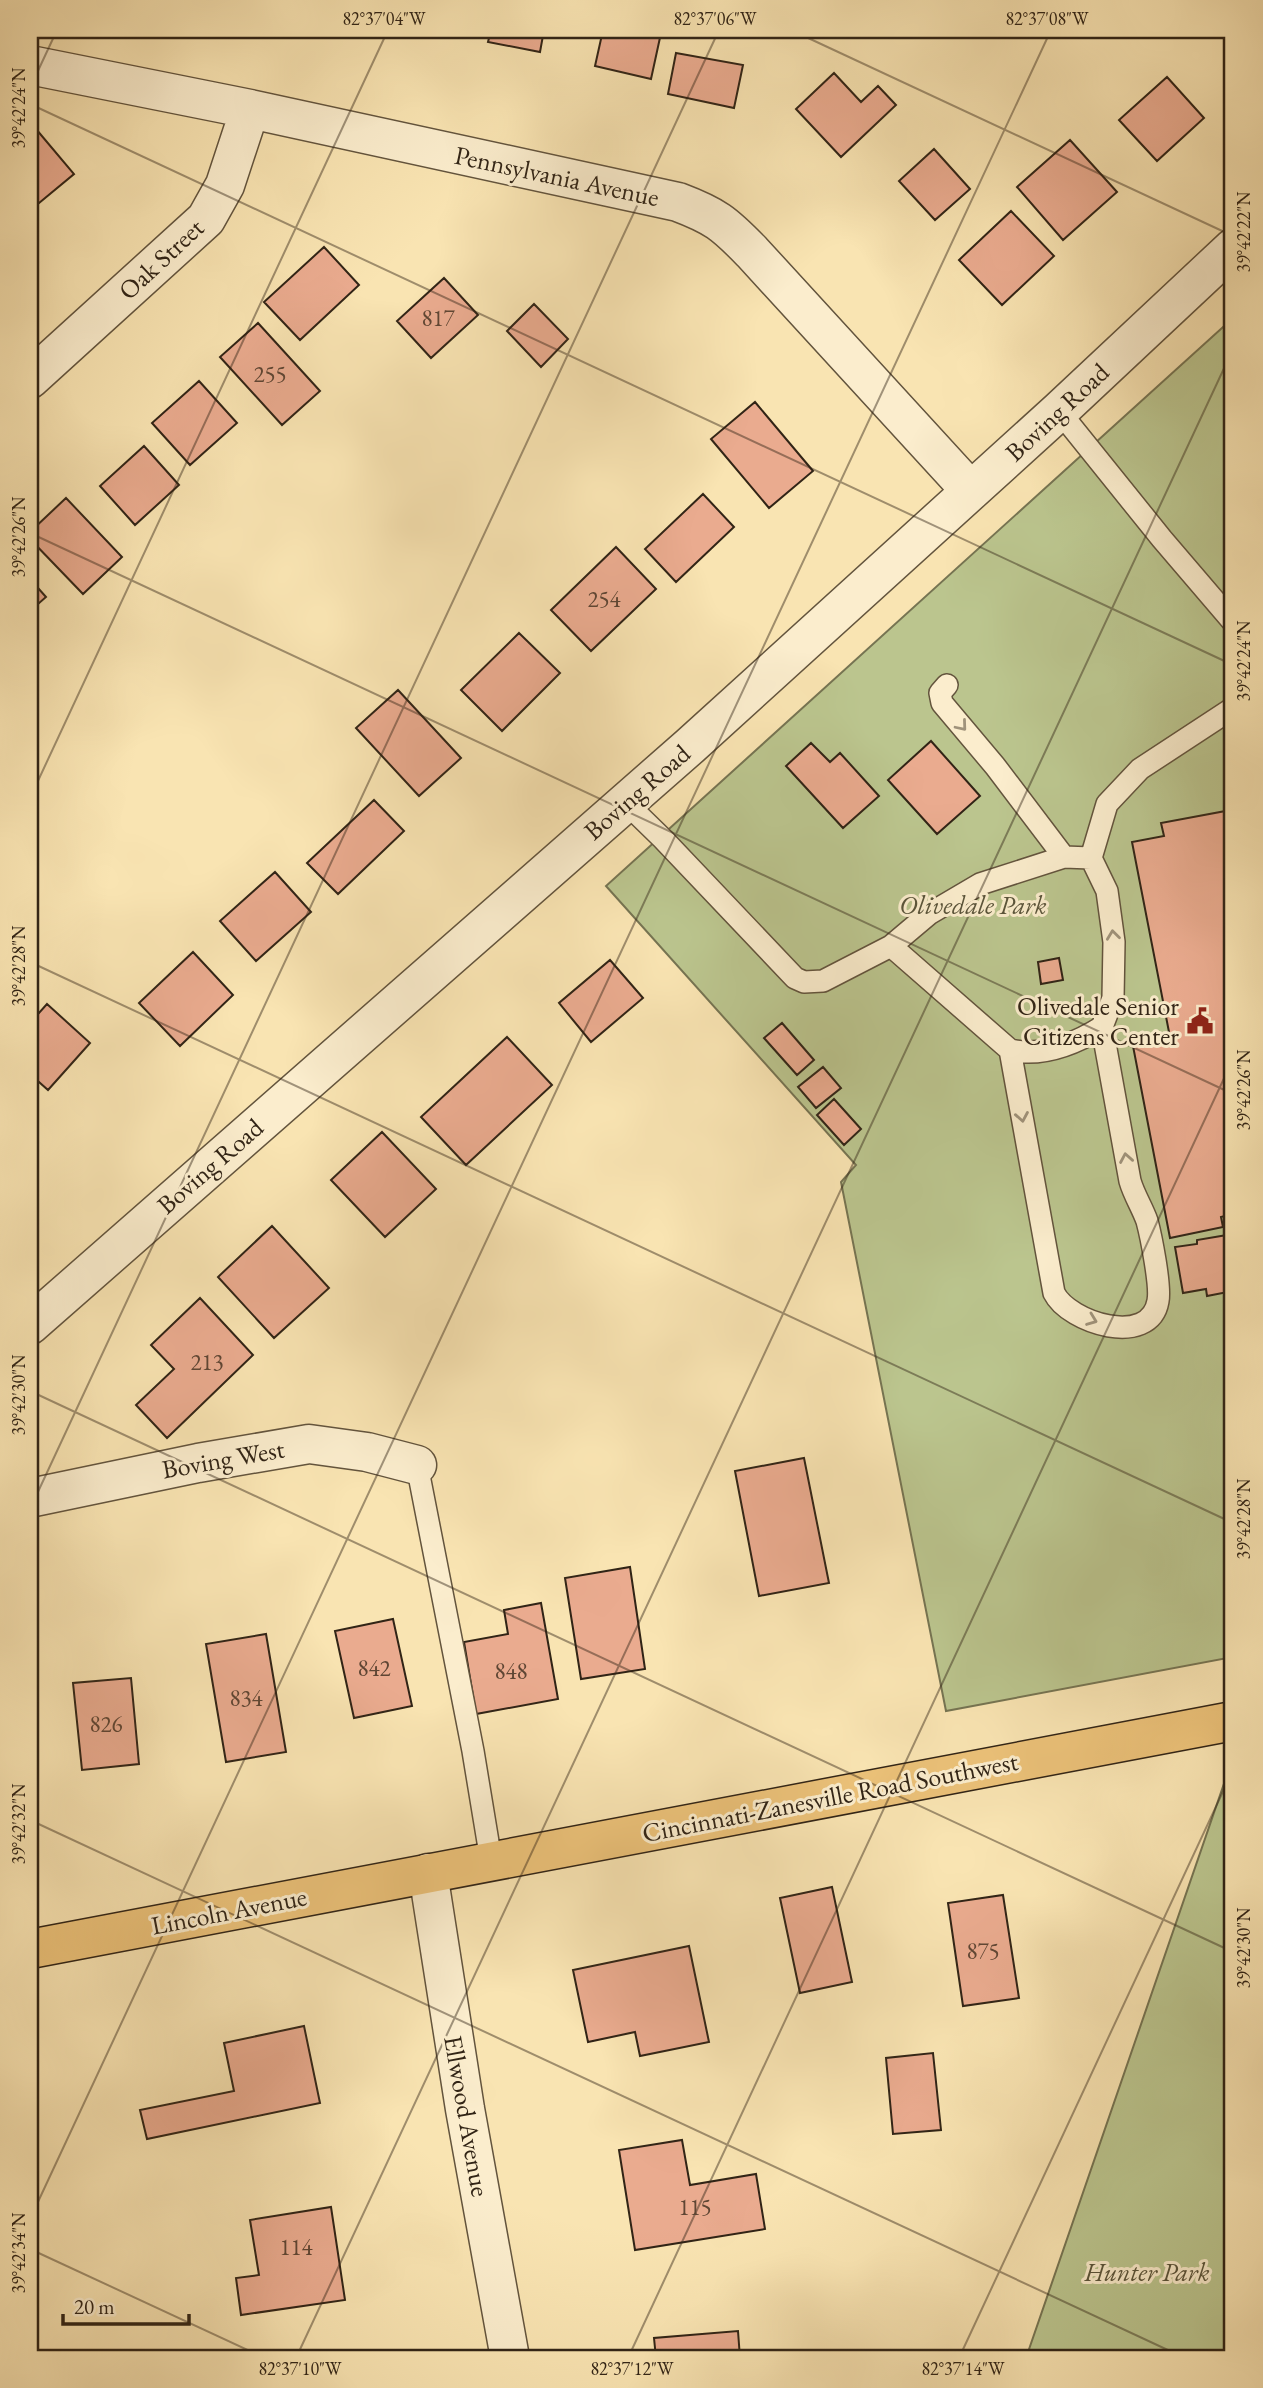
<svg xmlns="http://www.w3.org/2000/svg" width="1263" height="2388" viewBox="0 0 1263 2388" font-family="'EB Garamond',serif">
<rect width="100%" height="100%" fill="#f9e4b2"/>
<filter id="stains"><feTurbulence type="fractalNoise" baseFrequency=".00286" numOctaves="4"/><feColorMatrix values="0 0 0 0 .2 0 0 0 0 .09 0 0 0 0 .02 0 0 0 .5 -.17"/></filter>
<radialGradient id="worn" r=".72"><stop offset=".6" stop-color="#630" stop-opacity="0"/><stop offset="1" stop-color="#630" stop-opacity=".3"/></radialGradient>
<path fill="#bbc58e" stroke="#767452" stroke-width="2" d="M1233 318V1657L946 1711 841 1182 856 1165 606 886Z
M1233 1772V2358H1026L1228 1772Z"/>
<path fill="#eaab8f" stroke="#312416" stroke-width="2" d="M491 30H544L540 52 488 42Z
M603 30H644L661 33 651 79 595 66Z
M676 53 743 65 734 108 668 94Z
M834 73 861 102 878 86 896 105 841 157 796 109Z
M1167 77 1204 118 1157 161 1119 120Z
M36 129 74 174 33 208 30 203V134Z
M1070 140 1117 192 1063 240 1017 187Z
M934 149 970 189 935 220 899 181Z
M1011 211 1054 256 1002 305 959 260Z
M324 247 359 285 300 340 264 302Z
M444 278 478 315 431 358 397 321Z
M534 304 568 339 541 367 507 331Z
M258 323 320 391 282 425 220 357Z
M199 381 237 423 190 465 152 423Z
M755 402 813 471 769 508 711 439Z
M144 446 179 485 135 525 100 486Z
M703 494 734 527 676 582 645 549Z
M66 498 122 557 83 594 30 539V532Z
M616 547 656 589 591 651 551 610Z
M30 579 46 597 30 611Z
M519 633 560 673 502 731 461 690Z
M398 690 461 758 419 796 356 728Z
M931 741 980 796 937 834 888 780Z
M811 743 830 762 840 753 879 796 843 828 786 766Z
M374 800 404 831 338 894 307 863Z
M1231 810 1233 822V1214L1221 1217 1223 1227 1170 1238 1133 1046 1159 1041 1158 1034 1169 1032 1132 842 1164 836 1161 823Z
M275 872 311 912 256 961 220 921Z
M193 952 233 995 180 1046 139 1003Z
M1059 958 1063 980 1041 984 1038 962Z
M610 960 643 998 591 1042 559 1003Z
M47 1004 90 1043 48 1090 30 1074V1023Z
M782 1023 814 1060 797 1075 764 1038Z
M507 1037 552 1085 466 1165 421 1117Z
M823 1067 841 1088 816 1108 798 1087Z
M834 1099 861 1129 844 1145 817 1115Z
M382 1132 436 1189 385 1237 331 1180Z
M272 1226 329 1288 274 1338 218 1277Z
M1233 1234V1291L1207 1296 1206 1289 1183 1293 1175 1247 1197 1244V1240Z
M200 1298 253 1355 167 1438 136 1405 174 1369 151 1345Z
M804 1458 829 1583 759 1596 735 1471Z
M630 1567 645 1669 581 1679 565 1578Z
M541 1603 558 1699 476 1714 464 1642 508 1634 504 1610Z
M393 1619 412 1706 354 1718 335 1631Z
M266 1634 286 1752 226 1762 206 1644Z
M131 1678 139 1764 82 1770 73 1683Z
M832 1887 852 1982 800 1993 780 1898Z
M1003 1895 1019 1998 963 2006 948 1903Z
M689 1946 709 2042 640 2056 635 2032 588 2042 573 1970Z
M304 2026 320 2103 147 2139 140 2110 234 2091 224 2043Z
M933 2053 941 2130 893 2134 886 2058Z
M682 2140 690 2185 756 2174 765 2229 635 2250 619 2150Z
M331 2207 345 2300 241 2315 236 2278 259 2275 250 2220Z
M738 2331 740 2358H656L654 2338Z"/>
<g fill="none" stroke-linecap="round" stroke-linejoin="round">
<g stroke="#63543d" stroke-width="24">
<path id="lane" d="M1059 411 1162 539 1233 622
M947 685 940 693 942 703 995 766 1064 857
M625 802 663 839 795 978 804 982 823 981 891 946 929 914 980 884 1064 857 1091 858
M891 946 1010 1050C1042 1057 1075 1044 1102 1027
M1010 1050 1054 1293C1069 1323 1150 1348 1158 1301 1161 1286 1151 1236 1147 1221 1142 1207 1134 1195 1130 1181L1102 1027 1113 998 1114 942 1107 891 1091 858 1107 804 1140 769 1233 708
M417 1465 473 1751 491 1860"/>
</g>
<g stroke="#63543d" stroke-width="41">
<path id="street" d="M30 65 250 109 678 202C715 216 724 223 752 252L971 491
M30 379 206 219 225 185 250 109
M30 1325 690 746 1059 411 1233 248
M30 1498 198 1463 309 1444 367 1452 417 1465
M428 1873 465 2109 510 2358"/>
</g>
<g stroke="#312416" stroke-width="41">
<path id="primary" d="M30 1949 1233 1721"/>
</g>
<use href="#lane" stroke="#fbedcd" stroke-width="21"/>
<use href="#street" stroke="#fbedcd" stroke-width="38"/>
<use href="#primary" stroke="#ecc279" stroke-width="38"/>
</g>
<defs><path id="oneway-chevron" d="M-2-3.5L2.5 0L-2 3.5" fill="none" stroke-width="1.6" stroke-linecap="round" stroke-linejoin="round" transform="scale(1.75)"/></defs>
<g stroke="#a0937b">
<use href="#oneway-chevron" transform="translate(962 726) rotate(50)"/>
<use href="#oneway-chevron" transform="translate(1113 935) rotate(-97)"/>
<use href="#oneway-chevron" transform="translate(1022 1117) rotate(80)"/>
<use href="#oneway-chevron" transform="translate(1126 1158) rotate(-100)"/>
<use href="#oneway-chevron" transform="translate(1092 1320) rotate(21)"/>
</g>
<path fill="none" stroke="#312416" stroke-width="2" stroke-opacity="0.45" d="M791 30 1233 236M30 88 57 30M30 104 1233 665M30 533 1233 1094M30 798 388 30M30 962 1233 1523M30 1391 1233 1952M30 1509 719 30M30 1820 1185 2358M30 2219 1051 30M30 2249 265 2358M296 2358 1233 349M628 2358 1233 1059M959 2358 1233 1770"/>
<defs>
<g id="civic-bare" transform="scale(2.1)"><path d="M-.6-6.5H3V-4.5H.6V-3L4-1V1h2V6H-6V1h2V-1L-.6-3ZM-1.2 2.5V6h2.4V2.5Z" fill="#8f2418" stroke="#fbedcd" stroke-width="2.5" paint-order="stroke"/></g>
</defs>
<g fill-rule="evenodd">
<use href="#civic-bare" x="1200" y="1021"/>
</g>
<g text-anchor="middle" stroke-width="6" stroke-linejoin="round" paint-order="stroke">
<g font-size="23" fill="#5f4634">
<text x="438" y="326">817</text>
<text x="270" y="382">255</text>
<text x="604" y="607">254</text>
<text x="207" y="1370">213</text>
<text x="374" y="1676">842</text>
<text x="511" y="1679">848</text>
<text x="246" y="1706">834</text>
<text x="106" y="1732">826</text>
<text x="983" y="1959">875</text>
<text x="695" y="2215">115</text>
<text x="296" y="2255">114</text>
</g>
<g font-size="26" fill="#312416" stroke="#fbedcd">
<text transform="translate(557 176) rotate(12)" y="9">Pennsylvania Avenue</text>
<text transform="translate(161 259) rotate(-43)" y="9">Oak Street</text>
<text transform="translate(1057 412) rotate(-43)" y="9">Boving Road</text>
<text transform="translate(637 792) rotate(-41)" y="9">Boving Road</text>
<text transform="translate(210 1166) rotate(-41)" y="9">Boving Road</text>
<text transform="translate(223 1459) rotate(-10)" y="9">Boving West</text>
<text transform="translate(830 1797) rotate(-11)" y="9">Cincinnati-Zanesville Road Southwest</text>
<text transform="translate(229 1911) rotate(-11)" y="9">Lincoln Avenue</text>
<text transform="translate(467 2116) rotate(80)" y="9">Ellwood Avenue</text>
</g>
<g font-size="26" font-style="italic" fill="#5a543a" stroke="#fbedcd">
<text x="973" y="914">Olivedale Park</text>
<text x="1147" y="2281">Hunter Park</text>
</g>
<g font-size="26" fill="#312416" stroke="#fbedcd" text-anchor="end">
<text x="1179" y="1015">Olivedale Senior<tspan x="1179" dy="30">Citizens Center</tspan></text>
</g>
</g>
<rect width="1263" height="2388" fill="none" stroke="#f9e4b2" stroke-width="77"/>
<path d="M63 2314v10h126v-10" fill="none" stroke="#312416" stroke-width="3.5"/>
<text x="74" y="2314" font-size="21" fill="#312416" stroke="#fbedcd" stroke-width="5" paint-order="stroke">20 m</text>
<rect x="38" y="38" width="1186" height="2312" fill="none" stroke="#312416" stroke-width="2.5"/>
<g font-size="18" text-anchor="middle" fill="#312416">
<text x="384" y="25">82°37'04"W</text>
<text x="715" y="25">82°37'06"W</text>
<text x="1047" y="25">82°37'08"W</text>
<text transform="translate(19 108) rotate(-90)" y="6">39°42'24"N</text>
<text transform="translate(1244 232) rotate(-90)" y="6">39°42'22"N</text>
<text transform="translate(19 537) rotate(-90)" y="6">39°42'26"N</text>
<text transform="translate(1244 661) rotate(-90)" y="6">39°42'24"N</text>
<text transform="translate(19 966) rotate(-90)" y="6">39°42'28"N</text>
<text transform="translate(1244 1090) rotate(-90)" y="6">39°42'26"N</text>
<text transform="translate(19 1395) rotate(-90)" y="6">39°42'30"N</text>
<text transform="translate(1244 1519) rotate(-90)" y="6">39°42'28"N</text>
<text transform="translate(19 1824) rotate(-90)" y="6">39°42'32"N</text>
<text transform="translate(1244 1948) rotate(-90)" y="6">39°42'30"N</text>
<text transform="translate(19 2253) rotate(-90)" y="6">39°42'34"N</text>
<text x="300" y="2375">82°37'10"W</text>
<text x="632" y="2375">82°37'12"W</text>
<text x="963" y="2375">82°37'14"W</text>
</g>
<rect width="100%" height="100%" filter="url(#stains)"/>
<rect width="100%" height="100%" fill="url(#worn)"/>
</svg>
